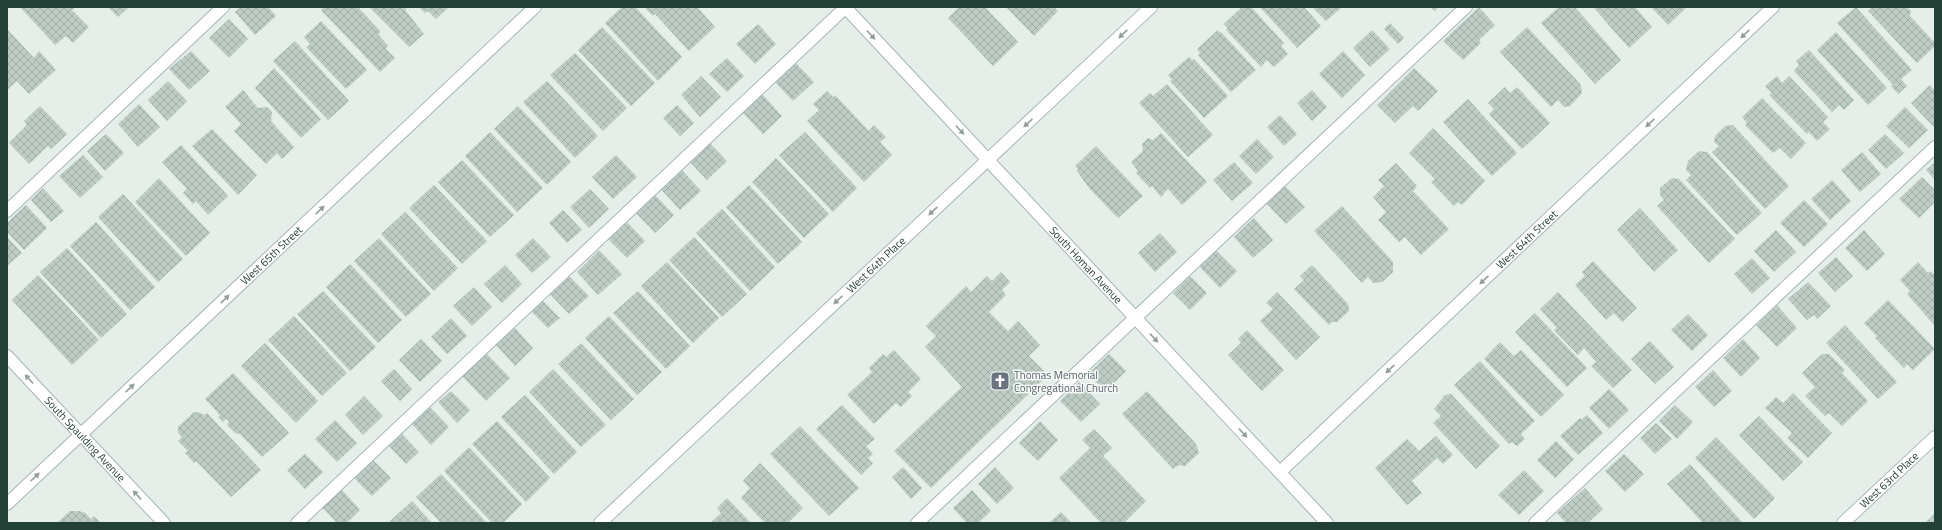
<svg xmlns="http://www.w3.org/2000/svg" width="1942" height="530" viewBox="0 0 1942 530" font-family="'Titillium Web',sans-serif">
<defs>
<pattern id="building-cross-hatch" width="8" height="8" patternUnits="userSpaceOnUse"><rect width="8" height="8" fill="#bdccc4"/><path d="M0 0l8 8M0 8l8-8" fill="none" stroke="#a2b0a9"/></pattern>
</defs>
<rect width="100%" height="100%" fill="#e5eee9"/>
<path fill="url(#building-cross-hatch)" d="M20 7H75L72 10 89 27 73 43 66 36 55 45Z
M108 7H129L118 17Z
M241 7H268L276 16 255 35 235 12Z
M324 7H358L381 32 378 34 388 46 386 49 395 58 380 72 321 10Z
M369 7H408L405 10 424 34 409 47Z
M419 7H449L436 19 428 11 425 13Z
M622 7H635L682 57 658 81 605 23Z
M649 7H697L715 27 689 51 655 14 653 16 646 9Z
M959 7H985L1018 42 993 66 948 18Z
M1006 7H1054L1058 11 1034 36Z
M1242 7H1251L1284 43 1281 46 1288 54 1274 67 1267 60 1261 67 1226 30 1228 28 1224 24Z
M1260 7H1304L1321 26 1297 48Z
M1312 7H1342L1326 21Z
M1430 7H1439L1435 11Z
M1479 7 1495 25 1479 40 1481 43 1463 60 1443 41Z
M1559 7H1575L1621 60 1595 84 1541 23Z
M1593 7H1635L1652 27 1629 48Z
M1651 7H1687L1668 25Z
M1856 7 1912 70 1901 79 1907 86 1898 94 1891 86 1893 85 1837 23Z
M1873 7H1906L1911 11 1910 16 1935 43V46L1917 63 1868 11Z
M229 19 248 39 229 58 209 38Z
M321 21 367 70 346 89 306 47 310 44 304 37Z
M1390 23 1404 38 1398 44 1384 29Z
M758 24 776 44 755 64 736 44Z
M602 27 655 83 631 106 578 50Z
M1527 27 1581 85 1582 93 1570 106 1564 107 1558 100 1551 107 1500 52Z
M7 29 34 58 39 51 56 70 29 94 17 81 7 90Z
M1218 30 1220 33 1221 32 1256 70 1231 92 1198 55 1200 53 1197 49Z
M1372 30 1390 49 1370 67 1353 48Z
M1836 32 1887 88 1868 105 1817 50Z
M295 41 349 101 328 120 273 61Z
M1809 50 1854 100 1844 110 1839 105 1832 112 1794 71 1799 65 1796 61Z
M191 51 210 71 189 90 169 69Z
M1343 51 1365 75 1342 98 1319 74Z
M575 53 627 108 603 131 550 75Z
M1189 57 1192 60 1194 59 1228 96 1204 118 1170 81 1172 80 1168 75Z
M727 58 744 76 727 92 709 74Z
M796 63 814 82 793 101 775 82Z
M274 68 321 119 301 138 255 88Z
M1414 68 1438 91 1418 111 1413 106 1395 123 1377 105Z
M701 76 721 97 700 117 681 95Z
M1777 76 1782 83 1789 76 1828 117 1823 122 1830 129 1817 141 1809 132 1807 134 1769 95 1772 93 1765 86Z
M168 81 187 101 167 121 148 100Z
M547 81 598 136 575 158 523 102Z
M1167 84 1213 135 1188 157 1139 103 1150 93 1153 96Z
M1930 85 1935 91V124L1933 126 1911 103Z
M1505 87 1510 93 1517 87 1550 123 1522 149 1489 114 1494 109 1488 103Z
M243 90 258 108 267 107 272 112 271 121 294 147 282 159 277 153 266 164 234 131 241 124 225 107Z
M1312 90 1327 107 1312 121 1297 103Z
M827 91 833 97 835 95 869 131 874 125 886 137 880 142 892 155 864 182 807 121 819 110 813 104Z
M761 93 782 116 763 134 742 112Z
M1762 98 1806 143 1791 159 1780 148 1773 153 1745 125 1747 123 1742 117Z
M1468 99 1517 153 1492 176 1443 122Z
M139 104 160 127 138 147 118 124Z
M677 105 694 123 680 136 663 118Z
M40 106 67 134 51 149 48 146 29 164 9 143 27 125 24 121Z
M518 106 571 162 547 185 494 129Z
M1905 107 1928 130 1909 148 1886 126Z
M1280 115 1297 134 1284 146 1267 127Z
M1733 125 1789 186 1765 209 1712 152 1719 146 1714 142 1715 136 1725 126Z
M1433 128 1485 181 1462 205 1458 202 1454 206 1431 182 1435 179 1409 153Z
M212 129 257 175 238 195 192 146Z
M490 132 543 188 517 212 465 156Z
M805 132 857 188 833 212 779 155Z
M1161 133 1207 182 1182 205 1168 189 1161 197 1152 186 1150 188 1136 173 1138 171 1131 162 1143 151 1142 144 1148 138 1153 140Z
M106 134 124 153 105 171 87 151Z
M1885 134 1904 153 1886 169 1868 150Z
M1257 139 1274 157 1256 174 1239 156Z
M708 141 727 161 707 180 688 160Z
M181 145 228 196 208 215 196 201 193 204 183 193 187 189 162 162Z
M1096 146 1143 196 1118 218 1089 188 1077 171 1078 169 1075 166Z
M1699 151 1707 152 1762 213 1737 235 1686 180 1691 175 1686 170 1688 161Z
M1862 152 1881 174 1860 192 1841 170Z
M83 155 103 177 80 198 59 176Z
M616 155 637 177 613 199 592 177Z
M776 158 829 214 804 238 752 182Z
M462 160 514 215 490 237 438 182Z
M1234 162 1253 183 1232 201 1213 180Z
M1935 162V180L1926 170Z
M1396 163 1417 186 1413 191 1449 229 1421 255 1405 237 1399 242 1378 220 1386 212 1373 197 1384 186 1378 180Z
M681 169 701 191 680 210 660 188Z
M1922 177 1935 190V202L1919 218 1899 199Z
M159 178 210 233 186 256 135 202Z
M1672 178 1679 179 1735 239 1709 263 1657 206 1664 200 1660 195V188Z
M1832 180 1851 201 1830 220 1811 199Z
M434 185 487 241 462 264 409 208Z
M749 185 802 242 778 264 726 207Z
M1285 186 1305 207 1286 224 1267 204Z
M43 188 64 211 51 222 31 200Z
M590 189 609 209 589 228 570 207Z
M123 194 183 259 158 282 98 217Z
M654 194 674 215 655 233 635 212Z
M1804 200 1828 224 1804 247 1780 223Z
M26 205 47 228 24 250 7 232V223Z
M1342 206 1393 262V272L1382 282 1373 283 1368 277 1362 283 1314 231Z
M1640 208 1678 250 1654 272 1617 230Z
M722 209 775 267 750 291 696 233Z
M563 210 582 230 567 243 549 223Z
M405 212 458 268 434 291 381 234Z
M1254 218 1273 240 1253 258 1234 237Z
M626 221 645 241 627 258 607 238Z
M96 222 155 287 130 310 70 246Z
M1776 230 1796 252 1774 272 1754 251Z
M1864 230 1885 254 1867 271 1845 248Z
M1160 233 1177 252 1155 272 1138 253Z
M7 237 22 253 7 266Z
M694 237 747 294 722 317 669 260Z
M379 238 431 294 406 317 354 261Z
M533 238 551 257 532 273 515 255Z
M67 248 127 314 101 338 40 272Z
M599 250 622 274 598 295 577 272Z
M1216 250 1237 271 1220 288 1199 266Z
M1836 257 1853 276 1835 292 1818 273Z
M1752 258 1770 278 1752 294 1734 274Z
M1593 261 1637 308 1622 322 1614 313 1606 320 1575 285 1585 276 1582 272Z
M667 262 719 318 693 343 641 286Z
M1918 262 1928 273 1931 271 1935 276V326L1907 294 1910 291 1900 280Z
M350 264 402 320 378 343 326 287Z
M505 265 522 284 502 303 484 284Z
M1312 265 1348 304 1349 311 1337 322H1332L1329 325 1294 289 1304 280 1300 276Z
M1001 272 1010 282 1002 290 1006 295 989 312 1008 331 1018 321 1040 345 1029 356 1048 375 931 488 894 451 962 387 925 347 936 336 926 326 966 286 971 292 987 276 992 281Z
M38 275 99 340 72 365 12 300Z
M569 276 589 296 569 314 550 294Z
M1190 276 1207 293 1190 310 1173 293Z
M1808 282 1831 306 1817 319 1814 315 1807 320 1788 299Z
M474 287 492 307 472 326 453 306Z
M323 291 376 347 350 371 297 314Z
M638 291 690 346 666 369 613 313Z
M1277 292 1320 337 1296 360 1260 321 1273 309 1266 303Z
M1558 292 1632 370 1613 388 1591 366 1596 362 1584 348 1578 355 1554 330 1557 328 1540 309Z
M542 300 560 318 548 328 531 311Z
M1888 300 1935 349 1913 370 1907 364 1904 368 1875 338 1877 336 1864 323Z
M1777 305 1797 328 1777 347 1756 325Z
M1535 313 1587 368 1567 387 1515 332Z
M1688 314 1708 335 1692 351 1671 330Z
M294 316 347 373 322 396 268 340Z
M609 316 662 372 637 395 585 338Z
M451 318 467 336 447 354 431 337Z
M1845 325 1897 382 1878 399 1826 343Z
M515 328 533 348 515 366 496 345Z
M1247 330 1284 370 1262 391 1228 355 1241 343 1238 339Z
M421 339 442 361 420 382 399 360Z
M1743 339 1760 358 1741 377 1723 358Z
M1650 341 1674 367 1655 384 1631 359Z
M1500 342 1514 356 1521 350 1564 395 1541 417 1484 359Z
M265 343 318 401 296 423 241 366Z
M581 343 634 399 611 420 558 364Z
M894 350 921 379 908 392 912 396 901 407 896 403 874 424 847 395 872 372 869 368 883 354 886 357Z
M486 353 510 378 486 401 462 376Z
M1109 354 1126 371 1106 391 1088 374Z
M1822 354H1829L1845 370 1842 373 1868 401 1842 426 1829 413 1825 416 1805 396 1815 387 1802 373Z
M1480 361 1535 421 1521 434 1525 439 1517 446 1512 442 1509 444 1454 385Z
M394 369 412 389 400 401 381 381Z
M553 369 606 425 581 447 529 392Z
M1713 370 1732 391 1714 407 1695 387Z
M233 373 289 433 262 457 240 434 235 433 227 425 229 421 226 419 223 422 218 417 220 415 205 399Z
M1079 382 1100 404 1081 422 1060 401Z
M1609 389 1629 410 1609 429 1589 408Z
M451 391 470 410 457 423 438 402Z
M1147 391 1196 444 1199 453 1185 466 1179 465 1173 469 1122 414Z
M1793 393 1832 433 1808 458 1787 438 1792 433 1765 408 1776 397 1783 403Z
M1451 394 1500 446 1476 469 1433 423 1441 416 1434 409 1445 395Z
M525 395 577 452 554 474 501 417Z
M364 396 383 416 363 435 345 415Z
M842 405 875 439 866 446 873 454 868 458 873 463 861 475 816 429Z
M1675 405 1693 422 1677 439 1659 421Z
M429 406 449 427 431 445 411 423Z
M194 412 201 413 204 415 207 413 261 470 231 497 196 461 194 463 185 453 188 451 178 441 182 437 178 433V427Z
M1587 415 1603 433 1578 455 1560 436 1580 418 1581 420Z
M1759 416 1803 462 1783 481 1739 435Z
M335 420 357 443 337 462 315 439Z
M497 421 550 478 526 502 472 444Z
M1040 421 1058 440 1038 461 1019 443Z
M1656 423 1672 439 1655 454 1640 438Z
M800 426 859 488 829 516 770 454Z
M1094 429 1112 448 1103 456 1146 501 1124 523H1101L1059 478 1090 448 1082 440Z
M402 434 419 452 406 464 389 446Z
M1436 436 1453 455 1443 464 1437 458 1412 481 1422 493 1407 505 1375 468 1407 439 1419 451Z
M1716 437 1775 498 1754 519 1695 458Z
M1556 441 1574 459 1555 478 1537 460Z
M469 447 522 504 503 523H492L444 471Z
M305 454 323 472 305 489 287 470Z
M1624 454 1644 474 1625 492 1605 471Z
M373 460 391 478 372 496 354 478Z
M760 463 803 508 788 523H765L741 498 750 488 743 481Z
M1690 464 1743 523H1703L1667 484Z
M903 467 922 488 911 499 892 477Z
M995 467 1014 488 997 504 978 484Z
M1524 470 1544 491 1519 515 1498 495Z
M441 474 487 523H441L416 497Z
M1585 488 1603 509 1588 523H1566L1557 513Z
M342 490 360 510 347 523H337L322 507Z
M972 490 991 511 978 523H967L953 508Z
M727 498 751 523H710L721 513 717 508Z
M412 501 432 523H388Z
M70 511H80L82 513 84 512 91 519 94 516 101 523H57Z
M1061 512 1072 523H1049Z
M1935 513V523H1925Z"/>
<g fill="none" stroke-linecap="round" stroke-linejoin="round">
<g stroke="#a7b6b0" stroke-width="14">
<path id="service" d="M7 211 223 7
M297 523 846 7
M917 523 1466 7
M1535 523 1935 147"/>
</g>
<g stroke="#a7b6b0" stroke-width="14">
<g id="minor">
<path id="s1" d="M845 7 1327 523"/>
<path id="s2" d="M7 356 164 523"/>
<path id="s3" d="M1280 472 1773 7"/>
<path id="s4" d="M7 504 535 7"/>
<path id="s5" d="M600 523 1151 7"/>
<path id="s6" d="M1843 523 1935 437"/>
</g>
</g>
<use href="#service" stroke="#fff" stroke-width="12"/>
<use href="#minor" stroke="#fff" stroke-width="12"/>
</g>
<defs><path id="oneway-solid" d="M-6-.8H1V-3.2L6.5 0L1 3.2V.8H-6Z"/></defs>
<g fill="#91a09a">
<use href="#oneway-solid" transform="translate(1123 34) rotate(137)"/>
<use href="#oneway-solid" transform="translate(1745 34) rotate(137)"/>
<use href="#oneway-solid" transform="translate(871 35) rotate(47)"/>
<use href="#oneway-solid" transform="translate(1028 123) rotate(137)"/>
<use href="#oneway-solid" transform="translate(1650 123) rotate(137)"/>
<use href="#oneway-solid" transform="translate(960 130) rotate(47)"/>
<use href="#oneway-solid" transform="translate(320 210) rotate(-43)"/>
<use href="#oneway-solid" transform="translate(933 211) rotate(137)"/>
<use href="#oneway-solid" transform="translate(1484 280) rotate(137)"/>
<use href="#oneway-solid" transform="translate(225 299) rotate(-43)"/>
<use href="#oneway-solid" transform="translate(838 300) rotate(137)"/>
<use href="#oneway-solid" transform="translate(1154 338) rotate(47)"/>
<use href="#oneway-solid" transform="translate(1390 369) rotate(137)"/>
<use href="#oneway-solid" transform="translate(29 379) rotate(-133)"/>
<use href="#oneway-solid" transform="translate(130 388) rotate(-43)"/>
<use href="#oneway-solid" transform="translate(1243 433) rotate(47)"/>
<use href="#oneway-solid" transform="translate(35 477) rotate(-43)"/>
<use href="#oneway-solid" transform="translate(137 495) rotate(-133)"/>
</g>
<defs>
<g id="church-square" transform="scale(1)"><rect x="-9" y="-9" width="18" height="18" rx="4" fill="#6b7280" stroke="#f5faf7"/><path d="M-1.2-6h2.4v3.5h3.3v2.4h-3.3V6h-2.4V-.1h-3.3v-2.4h3.3Z" fill="#fff"/></g>
</defs>
<g fill-rule="evenodd">
<use href="#church-square" x="1000" y="381"/>
</g>
<g text-anchor="middle" stroke-width="3" stroke-linejoin="round" paint-order="stroke">
<g font-size="11" fill="#234036" stroke="#f5faf7">
<text dy="4" stroke="none"><textPath href="#s3" startOffset="339">West 64th Street</textPath></text>
<text dy="4" stroke="none"><textPath href="#s4" startOffset="363">West 65th Street</textPath></text>
<text dy="4" stroke="none"><textPath href="#s5" startOffset="378">West 64th Place</textPath></text>
<text dy="4" stroke="none"><textPath href="#s1" startOffset="353">South Homan Avenue</textPath></text>
<text dy="4" stroke="none"><textPath href="#s2" startOffset="114">South Spaulding Avenue</textPath></text>
<text dy="4" stroke="none"><textPath href="#s6" startOffset="63">West 63rd Place</textPath></text>
</g>
<g font-size="11" fill="#5b616d" stroke="#f5faf7" text-anchor="start">
<text x="1014" y="379">Thomas Memorial<tspan x="1014" dy="13">Congregational Church</tspan></text>
</g>
</g>
<rect width="1942" height="530" fill="none" stroke="#234036" stroke-width="16"/>
</svg>
